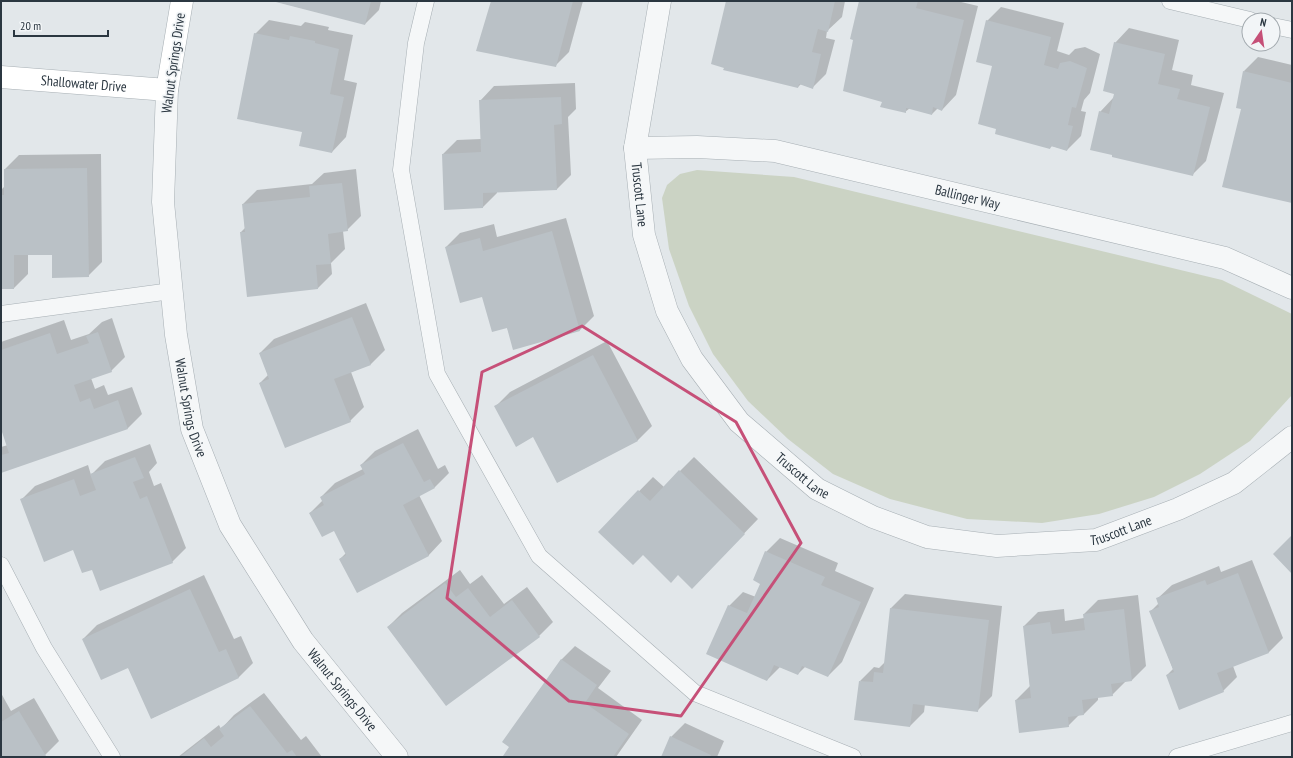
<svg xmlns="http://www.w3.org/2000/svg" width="1293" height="758" viewBox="0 0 1293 758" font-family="'PT Sans Narrow',sans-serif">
<rect width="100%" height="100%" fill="#e2e7ea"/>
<path fill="#cbd3c4" d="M697 170 794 177 1222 280 1292 314V395L1250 441 1200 474 1154 497 1099 514 1042 523 967 519 890 499 833 474 788 439 748 401 713 354 689 306 669 249 662 198 667 185 680 174Z"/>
<path fill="#0003" d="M274 1H381L379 10 365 24Z
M492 1H583L569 52 555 66Z
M727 1H845L842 17 827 31 826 38 835 40 826 74 812 88 801 84 798 87Z
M860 1H957L978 6 956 95 942 110 938 108 932 114 910 108 905 112 883 101Z
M1001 7 1064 23 1057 51 1069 55 1075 49 1085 47 1100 54 1090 93 1084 100 1081 111 1086 112 1081 136 1067 150 1052 146 1050 148 997 128 993 65 987 21Z
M269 20 301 26 305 22 329 27 328 30 353 35 344 80 357 83 346 137 332 152 303 131 255 34Z
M1129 28 1179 40 1172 70 1193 75 1191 85 1224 93 1206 161 1192 175 1100 112 1114 97 1115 43Z
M1258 57 1292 65V202L1244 71Z
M575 83 576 109 568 117 571 175 557 189 497 192V193L483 207 443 154 457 140 481 139 480 101 494 86Z
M101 154 102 262 88 276 53 254H28V274L14 288H1V190L5 186V169L19 155Z
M356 169 361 216 347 230 343 231 345 249 331 263 332 274 318 288 248 296 241 232 245 228 243 204 257 190 312 184 324 173Z
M566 218 594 316 580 330 514 348 507 327 446 247 460 233 494 224 497 237Z
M366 303 385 350 371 364 351 372 364 407 350 421 260 383 268 375 260 353 274 339Z
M112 318 125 357 111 371 91 378 95 389 104 385 108 395 132 387 142 414 128 428 1 472V447L8 445 1 426V342L64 320 71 340 89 334 102 322Z
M607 341 652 426 638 440 558 482 534 436 496 406 510 392Z
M418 429 438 469 445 465 449 473 435 487 419 495 442 541 428 556 340 559 346 553 334 529 310 513 323 500 321 497 335 483 363 469 361 465 375 451Z
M150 444 157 463 149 472 154 486 161 483 186 548 172 562 92 568 74 549 21 500 35 486 88 465 91 475 105 461Z
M694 457 758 519 706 573 678 574 643 554 599 532 653 477 664 487Z
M780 538 838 563 835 571 874 588 842 662 828 676 806 666 798 674 780 667 767 680 729 606 743 592 756 597 762 584 766 552Z
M1252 560 1283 638 1269 652 1233 666 1237 677 1223 691 1167 675 1173 669 1151 611 1159 603 1157 599 1172 585 1219 566 1221 572Z
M460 570 470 584 482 575 504 604 527 587 553 622 539 636 388 627 402 613Z
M204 575 234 639 241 636 253 663 239 677 152 718 128 667 83 639 97 625Z
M905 594 1002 606 992 696 977 711 925 704 924 712 910 726 860 681 874 667 879 668 885 662 891 608Z
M1138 595 1146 666 1132 680 1126 681 1112 695 1098 697V700L1084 714H1080L1068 726 1016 700 1030 686 1024 626 1038 612 1064 609 1065 621 1084 618V614L1098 600Z
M575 646 611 671 598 688 642 720 616 757H506L561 660Z
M1 693 11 711 34 698 59 741 45 755 42 757H1Z
M264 693 301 740 306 736 322 757H178L219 725 221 729 234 715Z
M685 723 724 741 717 757H662L671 737Z"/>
<path fill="#bac1c6" d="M272 1H371L365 25Z
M491 1H573L556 67 476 51Z
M726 1H835L828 32 818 29 812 52 821 54 813 89 799 84 798 88 723 70 724 68 711 64Z
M859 1H918L916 8 964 20 942 111 933 107 932 115 906 108V113L880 107 882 102 843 91 853 40 850 39Z
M986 20 1051 37 1044 65 1058 69 1060 63 1070 61 1087 68 1076 108 1072 107 1068 125 1073 126 1067 151 1051 146 1050 149 995 134 996 129 978 124 992 66 976 62Z
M254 33 289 40 290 36 315 41V43L339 49 330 94 344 97 332 153 299 146 302 132 237 119Z
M1114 42 1165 54 1158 84 1180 89 1177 99 1210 107 1193 176 1112 157V155L1090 150 1099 111 1109 114 1114 94 1103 91Z
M1243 71 1292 83V109L1291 114H1292V203L1222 187 1241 109 1236 108Z
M561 97 562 124 554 125 557 190 483 193V208L444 210 442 154 481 152 479 100Z
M87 168 89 277 52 278V255H14V289H1V195H4V169Z
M342 183 348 231 328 234 331 264 316 265 318 289 247 297 240 232H245L242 204 310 197 309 186Z
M552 231 580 331 513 350 507 328 492 332 482 297 460 303 445 247 480 238 483 251Z
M352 317 371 365 334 379 351 422 285 448 259 383 269 379 259 353Z
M98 332 112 372 74 385 80 402 90 398 94 409 118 400 128 429 1 473V455L9 453 1 429V350L50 333 57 354 89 343 86 336Z
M593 355 638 441 557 483 533 437 516 447 494 406Z
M403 443 424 482 430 479 435 488 403 505 429 556 357 593 339 559 346 555 334 531 322 537 309 513 324 505 320 497 365 474 360 465Z
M135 457 144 478 133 482 140 499 147 496 173 563 100 591 92 570 82 573 73 550 44 562 20 499 74 479 80 496 96 490 90 474Z
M679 470 745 534 692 589 678 575 671 583 643 555 633 565 598 532 638 490 650 501Z
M1292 535V574L1273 554Z
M765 551 825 577 821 585 861 602 828 677 802 666 798 675 774 665 767 681 706 654 728 605 747 613 760 584 753 580Z
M1238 573 1269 653 1217 673 1224 692 1179 710 1166 675 1174 672 1149 611 1159 607 1156 598 1205 580 1207 585Z
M445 583 456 597 468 588 490 617 512 600 540 637 446 706 387 627Z
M190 589 219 652 226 649 239 678 151 719 128 668 101 680 82 639Z
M890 608 989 620 978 712 913 704 910 727 854 720 859 681 873 682 874 672 883 673Z
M1124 609 1132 681 1111 684 1113 696 1082 700 1084 715 1068 717 1069 727 1019 733 1015 700 1031 698 1023 626 1050 622 1052 634 1085 630 1083 614Z
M561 659 597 685 585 703 629 734 613 757H504L503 756 509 747 502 742Z
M250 706 287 753 292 750 297 757H180L204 738 211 747 224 736 219 729Z
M19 711 46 756 44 757H1V722Z
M670 736 711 755 710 757H661Z"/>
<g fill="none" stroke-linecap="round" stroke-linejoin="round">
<g stroke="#a7afb4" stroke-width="17">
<path id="lane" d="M426 1 416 43 401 170 437 374 539 556 695 693 853 757
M1170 1 1250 20
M1273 26 1292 30
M1 314 171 291
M1 565 44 648 112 757
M1177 757 1292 723"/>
</g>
<g stroke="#a7afb4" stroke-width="23">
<g id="street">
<path id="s1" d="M660 1 635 148 644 235 667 311 692 359 739 422 817 489 873 517 927 537 997 546 1096 540 1178 509 1234 483 1292 437"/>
<path id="s2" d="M167 90 163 202 176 335 192 429 230 525 303 641 397 757"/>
<path id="s3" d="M635 148 697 147 775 151 1225 258 1292 288"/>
</g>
</g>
<g stroke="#a7afb4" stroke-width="23">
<g id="secondary">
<path id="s4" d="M1 77 167 90 182 1"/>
</g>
</g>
<use href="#lane" stroke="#f5f7f8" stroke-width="16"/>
<use href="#street" stroke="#f5f7f8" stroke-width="22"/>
<use href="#secondary" stroke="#fff" stroke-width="22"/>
</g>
<path fill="none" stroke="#c65078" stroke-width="3" stroke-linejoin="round" d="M582 326 736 422 801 543 681 716 569 701 447 598 482 372Z"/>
<g text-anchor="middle" stroke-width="3.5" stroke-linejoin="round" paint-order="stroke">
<g font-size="14" fill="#2b3741" stroke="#f2f5f7">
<text transform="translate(173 63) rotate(-82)" y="5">Walnut Springs Drive</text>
<text dy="5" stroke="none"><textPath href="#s4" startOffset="83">Shallowater Drive</textPath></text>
<text dy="5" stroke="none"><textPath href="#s1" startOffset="196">Truscott Lane</textPath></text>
<text dy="5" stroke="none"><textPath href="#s3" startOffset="338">Ballinger Way</textPath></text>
<text dy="5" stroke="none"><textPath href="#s2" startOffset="320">Walnut Springs Drive</textPath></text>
<text dy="5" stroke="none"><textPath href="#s1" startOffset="532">Truscott Lane</textPath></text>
<text dy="5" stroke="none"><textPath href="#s1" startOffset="868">Truscott Lane</textPath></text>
<text dy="5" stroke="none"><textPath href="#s2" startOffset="644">Walnut Springs Drive</textPath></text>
</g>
</g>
<rect width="1293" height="758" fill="none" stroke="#2b3741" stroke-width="4"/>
<g transform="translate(1261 32) rotate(13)"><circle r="19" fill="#f2f5f7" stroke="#a2a9ae"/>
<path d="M0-3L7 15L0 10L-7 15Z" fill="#c65078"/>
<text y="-6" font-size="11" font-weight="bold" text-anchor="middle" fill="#2b3741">N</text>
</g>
<path d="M14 30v6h94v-6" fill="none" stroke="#2b3741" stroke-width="2"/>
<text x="20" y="30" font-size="12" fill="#2b3741" stroke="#f2f5f7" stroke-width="3" paint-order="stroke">20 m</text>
</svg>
